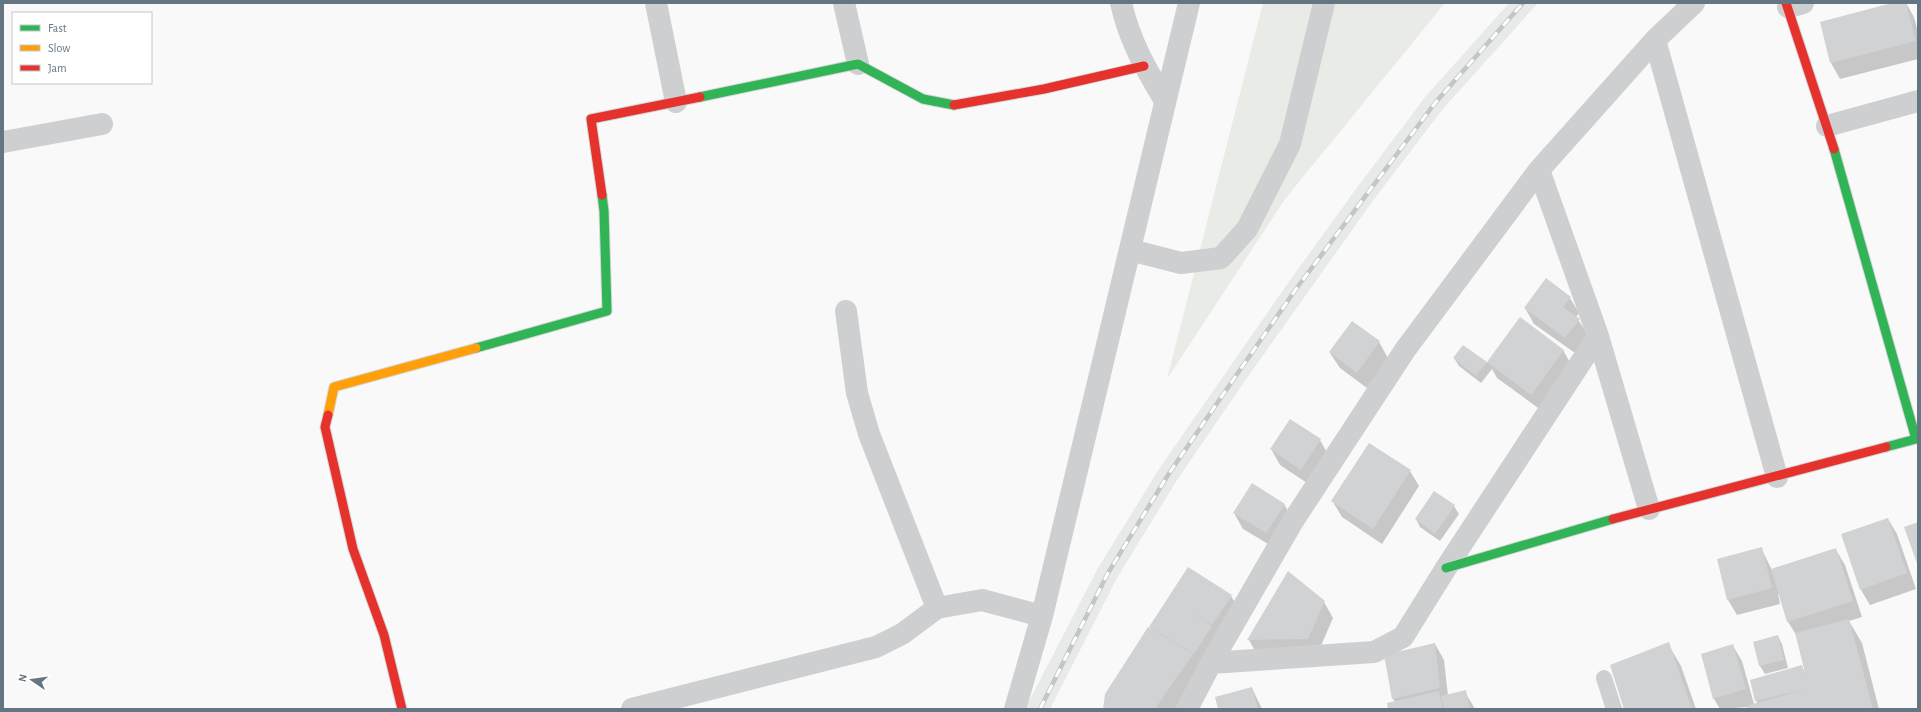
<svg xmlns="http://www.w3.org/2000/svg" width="1921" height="712" viewBox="0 0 1921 712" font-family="'Alegreya Sans',sans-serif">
<rect width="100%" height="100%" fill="#f9f9f9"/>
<path fill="#e8e9e9" d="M1509 3H1538L1442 110 1372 202 1242 385 1177 480 1117 578 1050 709H1025L1098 568 1159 469 1288 283 1356 189 1426 96Z"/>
<path fill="#e8ebe6" d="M1263 3H1445L1285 199 1167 379Z"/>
<path fill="#0003" d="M1896 3H1906L1914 17 1918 32V59L1840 79 1831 63 1821 22Z
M1570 298 1579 313 1576 317 1589 336 1575 353 1534 324 1525 308Z
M1521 318 1563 350 1572 366 1541 410 1497 378 1492 369 1481 383 1459 366 1454 358 1463 346 1487 363Z
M1352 322 1379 342 1388 358 1367 388 1340 368 1330 353Z
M1320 440 1329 456 1310 485 1280 465 1271 449Z
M1410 471 1419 486 1382 544 1342 517 1333 502Z
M1284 504 1293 520 1275 548 1243 529 1234 513Z
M1454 506 1459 514 1440 541 1420 527 1416 519Z
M1888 519 1897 534 1916 589 1870 605 1861 590Z
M1761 548 1772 570 1836 550 1845 565 1862 617 1849 621 1862 643 1879 709H1748L1747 707 1720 709 1714 699 1702 654 1733 646 1742 661 1754 704 1757 703 1751 680 1802 667 1805 673 1797 636 1788 622 1780 594H1778L1780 604 1737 615 1728 600Z
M1288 573 1324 602 1333 618 1317 655 1258 656 1249 640Z
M1231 596 1240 611 1183 709H1104L1153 631 1150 627Z
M1778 636 1782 644 1788 668 1765 674 1760 666 1754 642Z
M1435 644 1444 660 1448 696 1465 692 1475 709H1389L1395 702 1393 699Z
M1668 644 1681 666 1696 709H1625Z
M1252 688 1262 709H1219Z"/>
<path fill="#d0d2d3" d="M1892 3H1906L1916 41 1830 63 1820 22Z
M1546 278 1571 297 1563 307 1580 319 1565 338 1524 308Z
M1520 317 1564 350 1531 395 1487 362 1476 376 1453 358 1463 345 1487 362Z
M1352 321 1380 341 1357 373 1329 352Z
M1290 419 1321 439 1301 470 1270 449Z
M1369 443 1411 470 1373 529 1331 501Z
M1252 483 1285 504 1266 533 1233 513Z
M1434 491 1455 505 1435 534 1415 519Z
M1888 518 1907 573 1860 590 1841 534Z
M1918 522V566L1904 527Z
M1762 547 1772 588 1727 600 1717 559Z
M1836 548 1853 601 1787 622 1771 569Z
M1188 567 1232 595 1212 625 1193 613 1212 626 1194 654 1149 627Z
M1288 571 1325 601 1308 639 1247 640Z
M1849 619 1873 709H1747L1746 706 1806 689 1755 701 1750 680 1802 665 1807 680 1795 633Z
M1148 627 1193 654 1155 709H1103L1105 694Z
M1778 635 1784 660 1759 666 1753 642Z
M1669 642 1692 709H1624L1610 665Z
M1435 643 1440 688 1392 699 1384 655Z
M1733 644 1746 689 1713 699 1701 654Z
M1252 687 1258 709H1218L1215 697Z
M1466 690 1470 709H1444L1441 696Z
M1439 691 1443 709H1388L1387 703Z"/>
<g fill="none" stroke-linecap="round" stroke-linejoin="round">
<g stroke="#d5d6d7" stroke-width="11">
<path id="fast" d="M700 97 858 64 923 99 954 105
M1834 149 1916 439 1886 447
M476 348 607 311 604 211 602 195
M1446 568 1613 519"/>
</g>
<g stroke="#d5d6d7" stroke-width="11">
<path id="slow" d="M328 415 334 387 476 348"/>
</g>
<g stroke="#d5d6d7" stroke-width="11">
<path id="jam" d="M1786 3 1834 149
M954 105 1044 89 1144 66
M602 195 591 119 700 97
M328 415 325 427 353 549 384 635 402 709
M1613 519 1886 447"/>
</g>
<path stroke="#cecfd0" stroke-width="16" d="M1604 678 1614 709"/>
<path stroke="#cecfd0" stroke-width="22" d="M656 3 676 102
M844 3 858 64
M1121 3C1130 42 1145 67 1165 101
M1788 7 1803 3
M1655 40 1777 477
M1827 126 1918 101
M3 142 102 124
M1539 170 1598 336 1649 509
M1130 250 1181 263 1221 258 1247 229 1290 144 1324 3
M846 311 857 393 869 434 937 608
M1211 663 1374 652 1403 637 1446 568 1598 336
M632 709 876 647 902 634 937 608 982 600 1042 616
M1015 709 1042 616 1189 3
M1187 709 1211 663 1293 521 1405 350 1539 170 1655 40 1694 3"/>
<use href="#fast" stroke="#30b455" stroke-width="9"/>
<use href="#slow" stroke="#ff9f0a" stroke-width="9"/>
<use href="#jam" stroke="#e5322d" stroke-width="9"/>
<g stroke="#c3c5c6" stroke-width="4.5">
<path id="rail" d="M1040 709 1108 573 1168 475 1233 380 1296 289 1435 103 1523 3"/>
</g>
<use href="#rail" stroke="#fff" stroke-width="3" stroke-dasharray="9" stroke-linecap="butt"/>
</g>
<rect width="1921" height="712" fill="none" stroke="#657683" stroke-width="8"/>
<rect x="12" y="12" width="140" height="72" fill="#ffffff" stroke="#c1c8cd"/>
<rect x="20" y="25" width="20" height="6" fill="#30b455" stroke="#c1c8cd"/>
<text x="48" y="32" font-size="12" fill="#657683">Fast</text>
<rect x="20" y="45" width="20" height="6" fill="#ff9f0a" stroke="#c1c8cd"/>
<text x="48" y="52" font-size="12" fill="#657683">Slow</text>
<rect x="20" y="65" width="20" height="6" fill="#e5322d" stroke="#c1c8cd"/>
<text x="48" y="72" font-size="12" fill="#657683">Jam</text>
<g transform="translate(32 680) rotate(283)" stroke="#ffffff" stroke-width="3" paint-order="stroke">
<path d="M0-3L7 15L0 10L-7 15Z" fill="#657683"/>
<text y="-6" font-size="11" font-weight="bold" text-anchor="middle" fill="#657683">N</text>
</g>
</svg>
